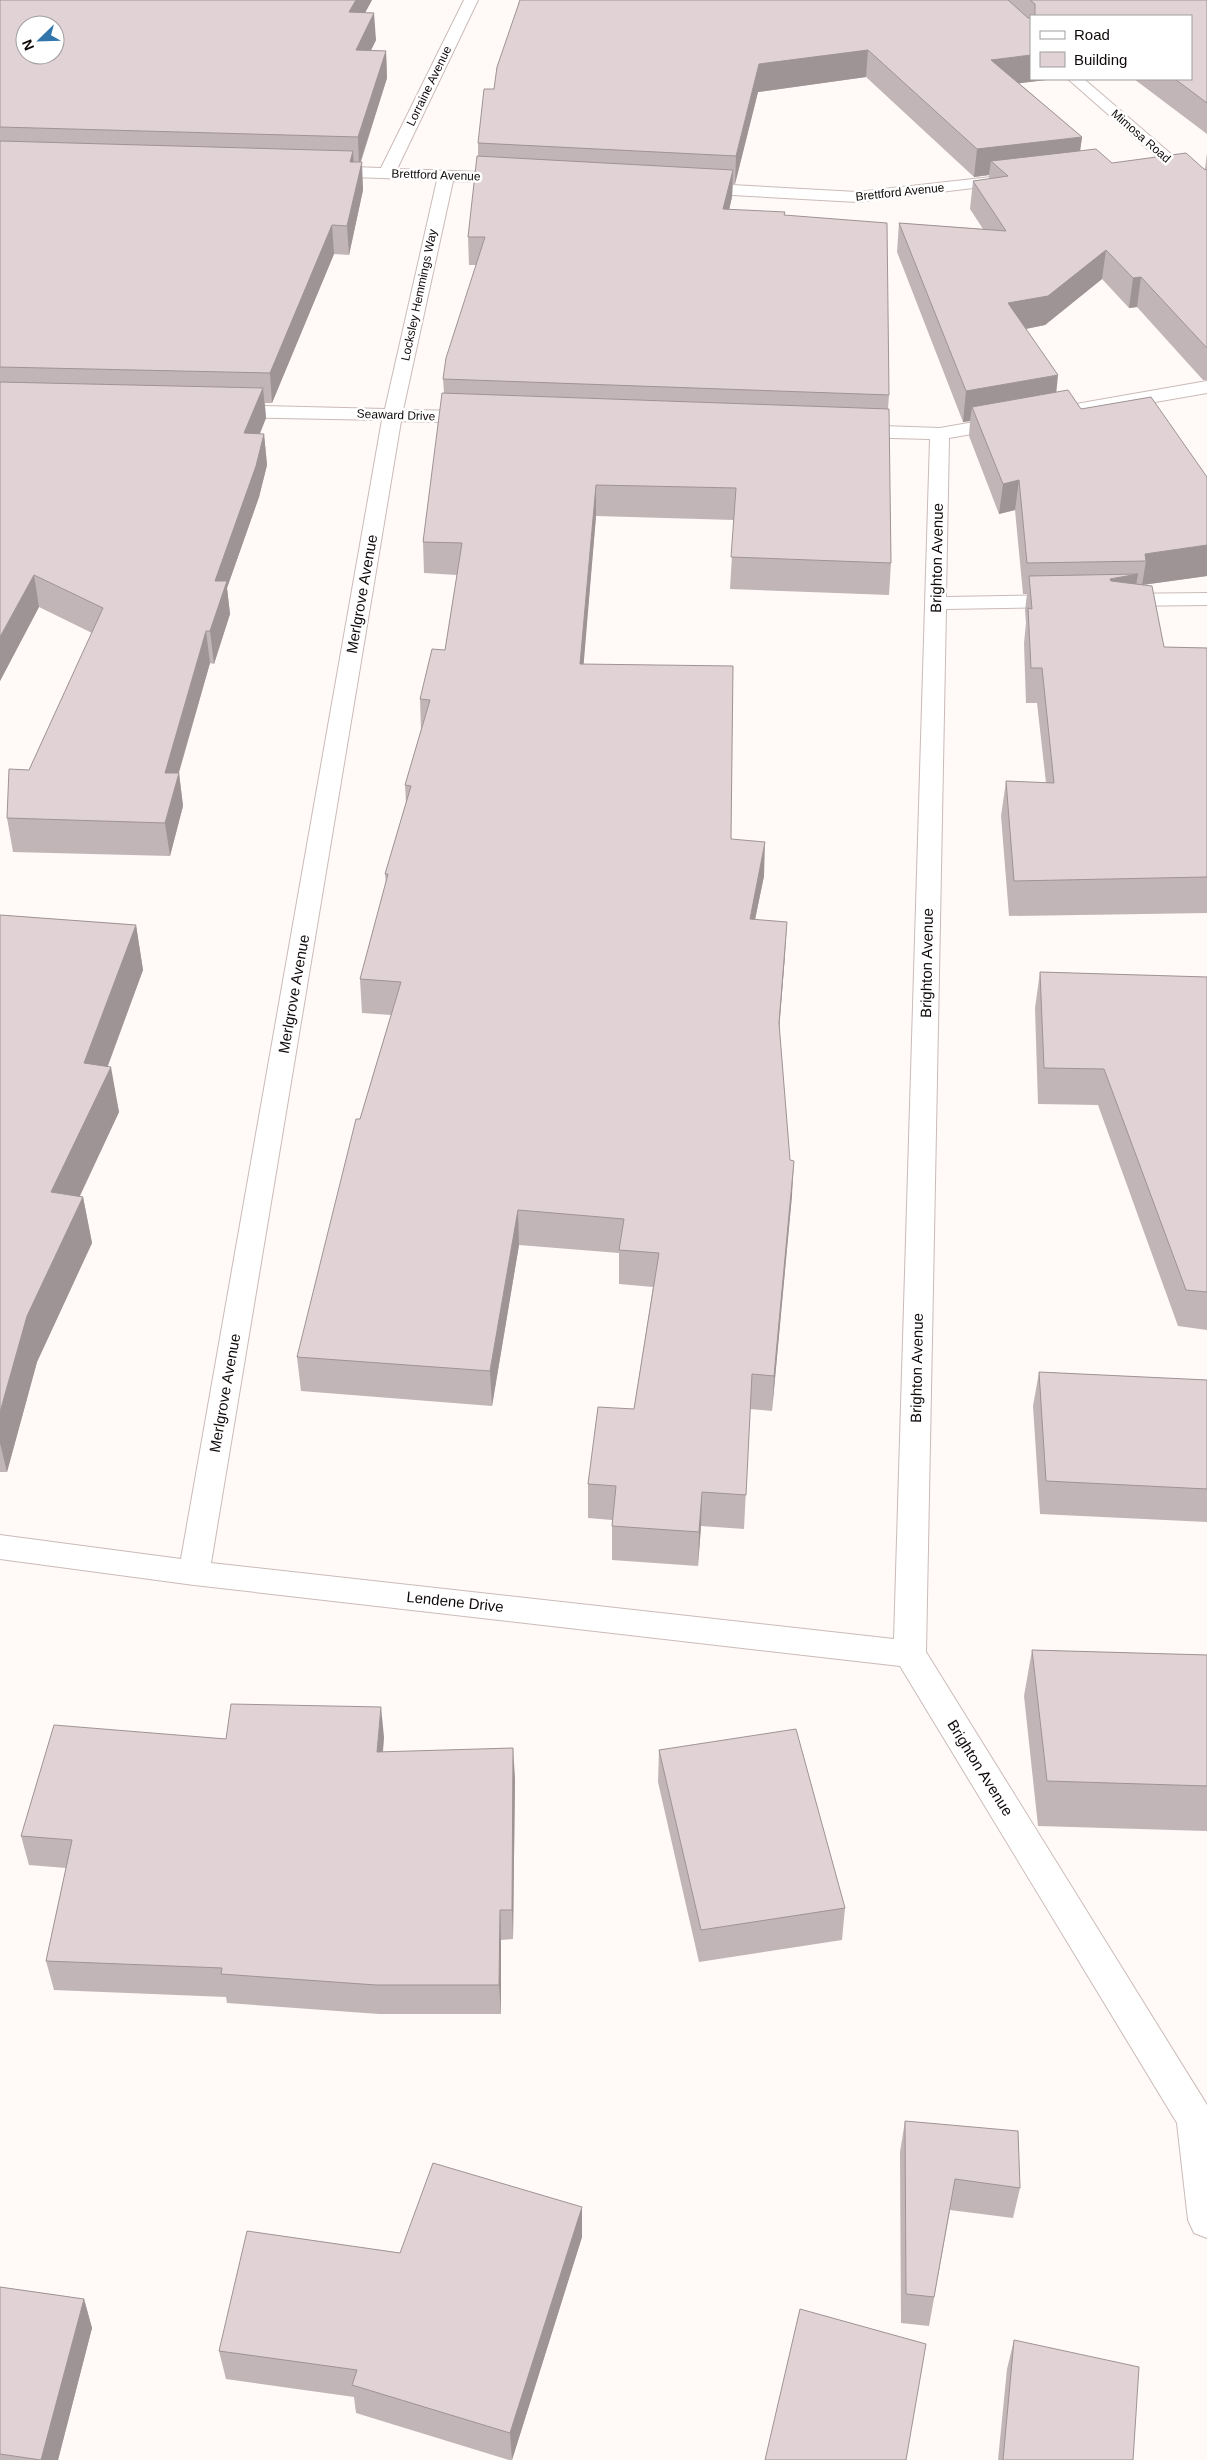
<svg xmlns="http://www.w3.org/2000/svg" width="1207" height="2460" viewBox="0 0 1207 2460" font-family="Helvetica,sans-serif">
<rect width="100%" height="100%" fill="#fff9f7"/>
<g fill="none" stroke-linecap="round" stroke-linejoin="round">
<g stroke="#cabbb8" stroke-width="2">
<path id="minor" d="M464 0H478L397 169 511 173 517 175 519 178 517 181 511 183 453 181 403 410 476 411 483 413 485 417 483 421 476 423 401 421 211 1563 894 1639 930 439 854 437 847 435 845 431 847 427 854 425 940 428 1207 381V393L949 438 946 597 1064 595 1071 597 1074 601 1071 605 1064 607 946 609 926 1652 1207 2105V2238L1194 2233 1188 2220 1177 2123 900 1666 194 1585 0 1559V1535L181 1559 382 420 229 417 222 415 220 411 222 407 229 405 385 409 437 180 324 176 318 174 316 171 318 168 324 166 381 168Z
M1068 79H1084L1207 185V198L1201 196Z
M1009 175 1015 177 1017 180 1015 183 857 202 696 193 690 191 688 188 690 185 696 183 857 192Z
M1207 593V605L1117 606 1110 604 1107 600 1110 596 1117 594Z"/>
</g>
<use href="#minor" fill="#fff" fill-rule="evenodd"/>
</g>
<path fill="#c2b5b7" d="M0 0H372L365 13 376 40 371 50 386 51 387 78 361 162 363 190 349 255 334 254 272 403H265L266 418 260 434H264L267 465 259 497 227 588 230 614 214 664 210 663 179 773 183 806 170 856 13 852 7 818 92 633 39 607 0 681Z
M520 0H1207V134L1134 79H1191V16H1031V79H1054L1019 83 1082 137 1080 151 1112 163 1205 169 1207 153V380H1203L1137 307 1129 308 1102 279 1045 325 1026 329 1056 392 1081 409 1207 576 1142 585 1164 647 1207 648V913L1009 916 1001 816 1006 781 1046 783 1037 703H1026L1024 643 1026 623 1025 610 1027 594H1023L1015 510 999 514 969 436 970 421 963 422 897 252 899 223 983 229 970 209 973 181 989 179V175L974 177 866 77 758 92 735 184H733L732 197 729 209 785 215 889 395 888 409 891 563 889 595 730 589 734 520 596 516 583 664 731 839 764 876 755 920 785 955 779 1027 792 1195 772 1411 750 1409 744 1529 701 1526 698 1566 612 1560V1520L588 1518V1484L634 1409 653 1287 619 1284V1253L519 1245 492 1406 301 1391 297 1357 360 1119 391 1015 362 1013 360 979 386 883 385 874 406 803 405 785 421 730 420 699 445 650 457 575 424 573 423 542 444 393 443 379 476 265H469L468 237 478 156V143Z
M0 915 136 925 143 970 108 1066 119 1112 80 1196 83 1197 92 1243 37 1362 7 1472H0Z
M1040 972 1207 977V1330L1178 1326 1098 1105 1038 1104 1035 1008Z
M1039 1372 1207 1380V1522L1040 1514 1033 1406Z
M1032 1650 1207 1655V1831L1038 1826 1024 1696Z
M384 1737 383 1752 515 1778 513 1939 501 1940V2014H379L227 2003 226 1997 54 1990 46 1961 66 1868 29 1865 21 1836 226 1739Z
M659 1750 845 1908 842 1940 699 1962 658 1782Z
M905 2121 1020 2188 1013 2218 950 2210 929 2326 901 2323 900 2152Z
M582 2237 512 2460H509L356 2413 354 2397 226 2379 219 2351 400 2253Z
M0 2287 84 2299 92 2328 58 2460H0Z
M1014 2340 1133 2460H998L1007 2369Z"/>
<path fill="#9e9395" d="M356 0H372L351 38 349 12Z
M374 13 376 40 358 77 356 50Z
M868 50 866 77 758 92 735 184 736 156 759 64Z
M386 51 387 78 359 166 358 137Z
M1031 55V79H1054L989 87 991 60Z
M1082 137 1078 165 991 161 989 175 974 177 977 149Z
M353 151 355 179 350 162Z
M362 162 363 190 349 255 347 226Z
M733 170 732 197 723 237V209Z
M332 225 334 254 272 403 270 373Z
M1106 250 1102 279 1045 325 1005 333 1008 303Z
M1141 277 1137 307 1129 308 1133 278Z
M1058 375 1055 406 972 407 970 421 963 422 966 391Z
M263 388 266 418 247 464 244 433Z
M264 434 267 465 259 497 227 588 230 614 214 664 210 631 215 581Z
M1019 480 1015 510 999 514 1003 484Z
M596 485V516L581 696 580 664Z
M1207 545V576L1142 585 1146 561 1145 554Z
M1138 574 1132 608 1105 612 1110 579Z
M34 575 39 607 0 681V637Z
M206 631 210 663 169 806 165 773Z
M179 773 183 806 170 856 165 823Z
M765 842 764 876 748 953 750 919Z
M787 922 785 955 777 1057 779 1023Z
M136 925 143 970 95 1100 111 1067 119 1112 60 1238 51 1192 84 1063Z
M794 1161 792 1195 772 1411 774 1376Z
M83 1197 92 1243 37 1362 7 1472 0 1443V1412L27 1316Z
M518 1210 519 1245 492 1406 490 1371Z
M702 1492 701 1526 698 1566 699 1532Z
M381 1707 384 1737 380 1782 377 1752Z
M513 1748 515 1778 513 1939 512 1910Z
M500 1910 501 1940V2014L499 1985Z
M582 2207V2237L512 2460 510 2433Z
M84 2299 92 2328 58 2460H41Z"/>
<path fill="#e1d2d5" stroke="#9e9395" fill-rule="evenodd" d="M0 0H356L349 12 374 13 356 50 386 51 358 137 0 127ZM25 25H55V55H25Z
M520 0H1008L1028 18H1031V55L991 60 1082 137 977 149 868 50 759 64 736 156 478 143 484 89H494L497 67Z
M1030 0H1207V103L1175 79H1191V16H1035V4Z
M0 141 353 151 350 162H362L347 226 332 225 270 373 0 367Z
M1096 149 1112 163 1186 153 1204 169 1207 170V348L1141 277 1133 278 1106 250 1048 296 1008 303 1058 375 966 391 899 223 1006 231 973 181 1008 176 991 161Z
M477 156 733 170 723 209 785 212 784 215 887 223 889 395 443 379 446 358 485 237H468Z
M0 382 263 388 244 433 264 434 256 466 215 581H227L210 631H206L165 773H179L165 823 7 818 9 769 29 770 103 608 34 575 0 637Z
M1068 390 1081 409 1151 397 1207 477V545L1145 554 1146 561 1027 563 1019 480 1003 484 972 407Z
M442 393 889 409 891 563 731 557 736 488 596 485 580 664 733 666 731 839 765 842 750 919 787 922 779 1023 790 1160 794 1161 774 1376 752 1374 746 1495 702 1492 699 1532 612 1526 616 1486 588 1484 598 1407 634 1409 659 1253 619 1250 624 1219 518 1210 490 1371 297 1357 356 1119H360L401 982 360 979 388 874H385L411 786 405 785 430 700 420 699 432 649 445 650 462 543 423 542Z
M1138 574 1110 579 1111 581 1152 586 1164 647 1207 648V877L1014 881 1006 781 1054 783 1042 668H1031L1028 608 1032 609 1029 576Z
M0 915 136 925 84 1063 111 1067 51 1192 83 1197 27 1316 0 1412Z
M1040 972 1207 977V1292L1186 1290 1104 1069 1044 1068Z
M1039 1372 1207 1380V1489L1046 1481Z
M1032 1650 1207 1655V1786L1047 1781Z
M231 1704 381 1707 377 1752 513 1748 512 1910H500L499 1985H376L221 1974 222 1968 46 1961 72 1840 21 1836 54 1725 226 1739Z
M796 1729 845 1908 701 1930 659 1750Z
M905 2121 1018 2131 1020 2188 955 2179 934 2297 906 2294Z
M433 2163 582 2207 510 2433 352 2385 357 2370 219 2351 247 2231 400 2253Z
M0 2287 84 2299 41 2460 0 2454Z
M800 2309 926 2344 906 2460H765Z
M1014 2340 1139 2367 1133 2460H1003Z"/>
<g text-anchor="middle" stroke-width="5" stroke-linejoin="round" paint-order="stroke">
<g font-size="12" fill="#0f0a09" stroke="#fff">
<text transform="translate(429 86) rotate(-64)" y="4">Lorraine Avenue</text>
<text transform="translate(1141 136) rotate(41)" y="4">Mimosa Road</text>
<text transform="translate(436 175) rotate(2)" y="4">Brettford Avenue</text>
<text transform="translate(900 192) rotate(-6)" y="4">Brettford Avenue</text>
<text transform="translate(419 295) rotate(-78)" y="4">Locksley Hemmings Way</text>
<text transform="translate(396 415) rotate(2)" y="4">Seaward Drive</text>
</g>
<g font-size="15" fill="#0f0a09" stroke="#fff">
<text transform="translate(937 558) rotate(-89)" y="5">Brighton Avenue</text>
<text transform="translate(362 594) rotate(-80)" y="5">Merlgrove Avenue</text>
<text transform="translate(927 963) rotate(-89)" y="5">Brighton Avenue</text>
<text transform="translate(294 994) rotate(-80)" y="5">Merlgrove Avenue</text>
<text transform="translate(917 1368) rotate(-89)" y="5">Brighton Avenue</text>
<text transform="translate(225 1393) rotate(-80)" y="5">Merlgrove Avenue</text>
<text transform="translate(455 1602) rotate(6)" y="5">Lendene Drive</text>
<text transform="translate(980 1768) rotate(58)" y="5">Brighton Avenue</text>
</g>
</g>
<rect x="1030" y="15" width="162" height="65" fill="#ffffff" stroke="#9f9d9d"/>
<rect x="1040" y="31" width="25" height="8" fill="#ffffff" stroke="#9f9d9d"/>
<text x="1074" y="40" font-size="15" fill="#0f0a09">Road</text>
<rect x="1040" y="52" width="25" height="15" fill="#e1d2d5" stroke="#9f9d9d"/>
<text x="1074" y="65" font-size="15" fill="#0f0a09">Building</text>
<g transform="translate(40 40) rotate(247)"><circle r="24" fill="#ffffff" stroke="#9f9d9d"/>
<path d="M0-4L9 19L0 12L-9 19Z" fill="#3175aa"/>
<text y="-8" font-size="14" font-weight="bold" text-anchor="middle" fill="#0f0a09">N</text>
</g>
</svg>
